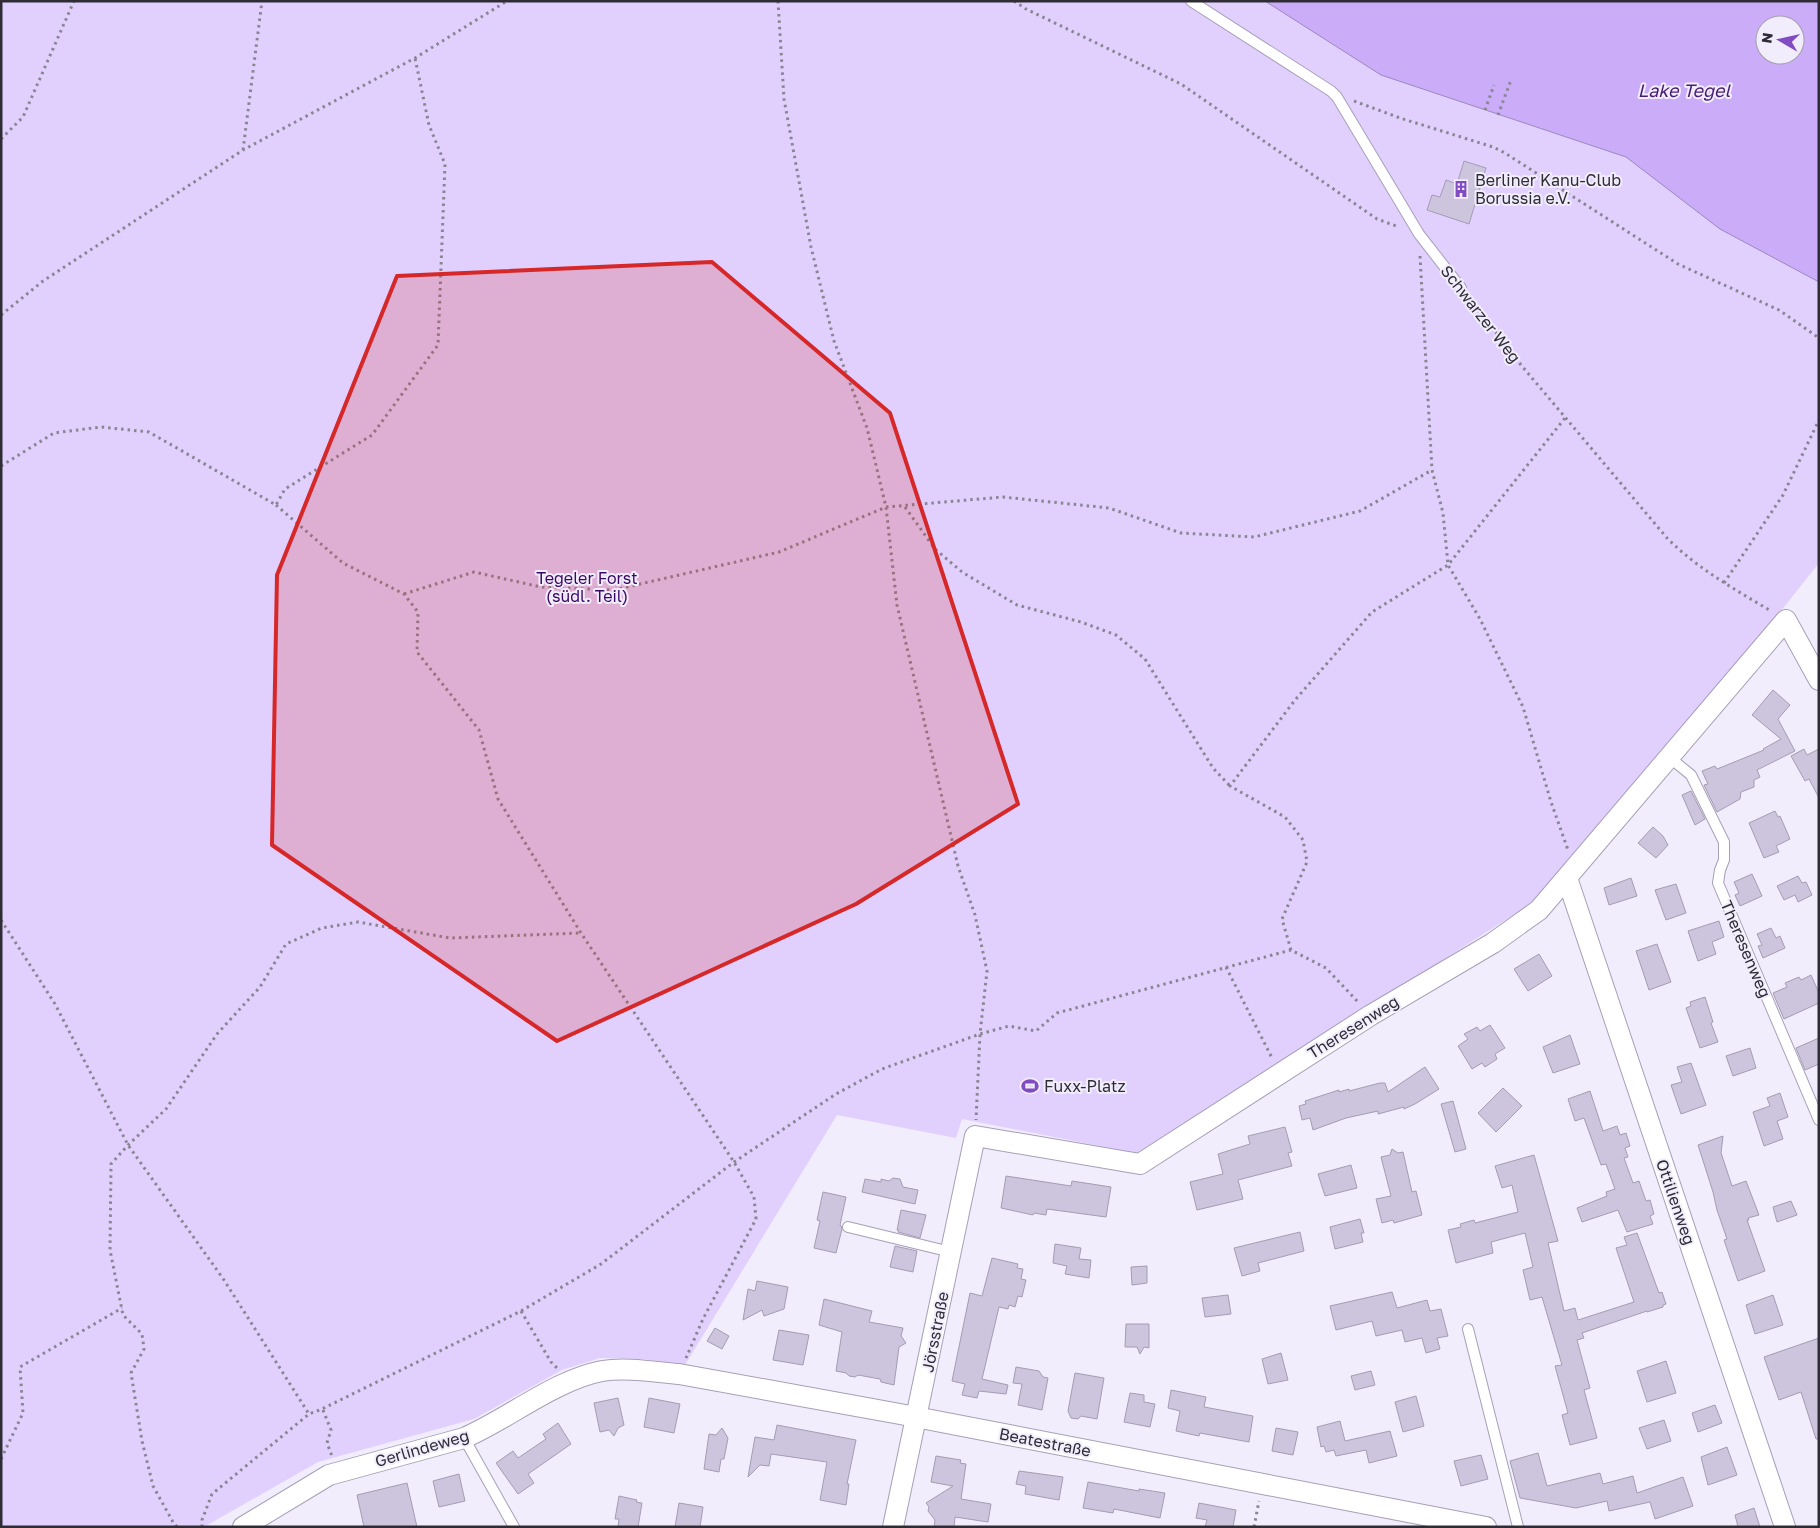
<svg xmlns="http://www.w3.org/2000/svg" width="1820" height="1528" viewBox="0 0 1820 1528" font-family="'Golos Text',sans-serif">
<rect width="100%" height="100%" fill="#f2edfc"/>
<path fill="#e1d0fe" d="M1 1H1265L1381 75 1626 157 1720 229 1819 282V563L1780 612 1532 903 1140 1154 962 1119 956 1138 837 1115 685 1365 642 1359 600 1358 562 1370 474 1419 318 1462 204 1527H1Z"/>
<path fill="#caacf9" stroke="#9c86be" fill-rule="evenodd" d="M1265 1H1819V282L1720 229 1626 157 1381 75ZM1765 25H1795V55H1765Z"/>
<path fill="#cdc5dd" stroke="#a49cb3" d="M1464 161 1486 168 1469 224 1427 210 1432 195 1440 197 1446 180 1457 184Z
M1773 690 1790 705 1778 719 1795 751 1757 770 1760 777 1754 780V787L1741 792 1740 799 1717 812 1704 785 1708 784 1702 771 1715 766 1717 769 1764 750 1763 749 1781 739 1752 715Z
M1804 749 1807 755 1819 749V798L1809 779 1805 781 1791 756Z
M1691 791 1705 819 1695 825 1682 795Z
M1775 811 1778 817 1780 816 1790 839 1776 846 1779 852 1764 858 1749 823Z
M1653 827 1663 836 1668 845 1656 858 1638 843Z
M1752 874 1762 896 1740 906 1735 895 1739 893 1734 882Z
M1798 876 1802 883 1806 882 1812 895 1798 902 1795 895 1784 900 1777 886Z
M1631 878 1637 896 1609 905 1604 888Z
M1676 884 1686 913 1666 920 1655 890Z
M1719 921 1724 937 1712 942 1716 954 1698 961 1688 931Z
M1771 928 1776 938 1780 936 1785 948 1763 958 1758 946 1762 945 1757 934Z
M1657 944 1671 982 1649 990 1636 951Z
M1539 954 1552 976 1528 991 1514 969Z
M1811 975 1819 993V1003L1784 1019 1773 993 1787 987 1785 983 1799 977 1801 980Z
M1705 997 1713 1022 1711 1023 1718 1042 1700 1048 1686 1008 1691 1006 1690 1002Z
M1490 1025 1505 1048 1495 1054 1497 1059 1485 1067 1482 1063 1472 1069 1458 1046 1468 1039 1464 1034 1477 1027 1480 1031Z
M1570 1035 1580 1064 1553 1073 1543 1047Z
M1819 1038V1064L1805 1070 1796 1048Z
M1750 1048 1756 1068 1733 1076 1726 1056Z
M1691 1063 1706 1105 1681 1114 1671 1085 1682 1082 1677 1067Z
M1425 1067 1439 1089 1415 1104 1404 1109V1107L1378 1114V1111L1346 1118 1313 1130 1310 1118 1302 1120 1299 1106 1306 1104 1305 1101 1339 1090V1092L1349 1089V1091L1380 1083H1385L1388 1092Z
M1503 1088 1522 1106 1496 1132 1478 1113Z
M1590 1091 1603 1131 1617 1126 1620 1135 1626 1133 1630 1146 1625 1148 1628 1157 1624 1158 1633 1183 1639 1181 1646 1201 1650 1200 1654 1214 1650 1216 1653 1224 1627 1232 1618 1210 1582 1222 1577 1208 1607 1196 1606 1192 1615 1189 1606 1164 1601 1165 1584 1118 1575 1121 1568 1099Z
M1780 1093 1788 1117 1777 1121 1783 1139 1764 1146 1753 1112 1770 1106 1767 1098Z
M1453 1101 1466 1149 1455 1152 1441 1104Z
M1285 1127 1292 1152 1288 1153 1292 1166 1238 1180 1243 1199 1197 1210 1190 1182 1223 1174 1218 1154 1250 1144 1248 1136Z
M1723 1136 1721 1153 1732 1186 1746 1181 1759 1215 1748 1218 1749 1220H1747L1765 1271 1738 1281 1724 1240 1727 1239 1717 1210 1713 1192 1698 1145Z
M1392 1149 1398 1153 1403 1152 1412 1192 1416 1191 1422 1215 1394 1223 1393 1220 1382 1223 1376 1199 1391 1196 1381 1157 1390 1155Z
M1534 1155 1558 1241 1548 1243 1564 1311 1575 1308 1578 1320 1634 1302 1616 1248 1627 1245 1624 1237 1637 1233 1659 1293 1662 1292 1666 1304 1663 1305V1307L1647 1312V1311L1582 1333 1584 1338 1577 1340 1590 1388 1584 1390 1597 1438 1570 1445 1562 1415 1568 1413 1555 1366 1562 1365 1542 1297 1530 1300 1523 1270 1533 1267 1525 1233 1491 1242 1493 1253 1456 1263 1448 1230 1461 1227 1460 1224 1474 1220 1475 1223 1518 1212 1512 1185 1502 1188 1495 1166Z
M1351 1165 1357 1188 1325 1196 1318 1174Z
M1006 1176 1071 1186 1072 1181 1111 1187 1106 1217 1047 1209 1046 1215 1034 1213 1033 1215 1001 1208Z
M893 1178 900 1179 903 1187 918 1190 915 1204 862 1192 865 1179 881 1182V1179L889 1181Z
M823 1192 846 1197 840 1225 841 1226 842 1229 836 1253 814 1248 820 1221 817 1220Z
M1791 1201 1797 1215 1777 1222 1773 1207Z
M901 1210 926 1215 920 1238 898 1232 899 1230H897Z
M1360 1219 1364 1233H1361L1363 1242 1335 1249 1330 1227Z
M1300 1232 1304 1251 1258 1263 1260 1271 1242 1276 1234 1248Z
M1055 1244 1081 1248 1079 1259 1091 1260 1089 1278 1065 1274 1067 1266 1053 1263Z
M895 1246 917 1251 913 1272 890 1267Z
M992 1258 1018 1264 1017 1268 1023 1269 1021 1279 1026 1280 1022 1297 1018 1296 1015 1307 1009 1305 1008 1309 999 1307 982 1379 1008 1385 1006 1394 979 1391 977 1398 962 1395 965 1384 952 1381 970 1293 982 1296Z
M1147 1266V1283L1132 1285 1131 1267Z
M757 1281 788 1287 784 1309 764 1316 762 1310 743 1320 748 1289 755 1291Z
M1392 1292 1397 1308 1427 1300 1430 1311 1441 1309 1448 1336 1437 1338 1440 1349 1426 1353 1422 1338 1405 1342 1402 1330 1376 1336 1372 1321 1336 1330 1330 1306Z
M1228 1295 1231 1314 1205 1317 1202 1298Z
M1773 1295 1783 1325 1755 1334 1746 1305Z
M824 1299 872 1311 869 1322 903 1328 901 1336 906 1343 899 1347 894 1385 881 1382 880 1379 858 1375 855 1377 849 1376 846 1373 836 1371 842 1332 819 1325Z
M1126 1324H1149V1348L1144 1347 1140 1354 1137 1347H1125Z
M715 1328 729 1336 722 1349 707 1341Z
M779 1330 809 1335 803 1365 773 1360Z
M1819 1338V1439H1816L1801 1392 1779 1400 1764 1357Z
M1281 1353 1288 1380 1268 1384 1262 1359Z
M1666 1361 1676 1393 1647 1402 1637 1371Z
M1016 1367 1039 1371 1043 1377 1048 1378 1042 1410 1018 1405 1022 1384 1013 1383Z
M1371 1371 1375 1385 1355 1390 1351 1376Z
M1075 1373 1104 1378 1097 1419 1081 1416 1078 1419 1071 1418 1068 1411Z
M1171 1390 1206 1397 1204 1407 1253 1416 1249 1442 1200 1433 1199 1436 1176 1431 1180 1411 1168 1408Z
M1130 1393 1144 1395V1402L1155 1404 1150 1427 1124 1422Z
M1416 1396 1424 1426 1403 1432 1395 1402Z
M618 1398 624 1425 618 1428 614 1436 609 1430 600 1432 594 1403Z
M649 1398 680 1404 674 1433 644 1427Z
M1715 1405 1722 1423 1698 1432 1692 1413Z
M1664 1420 1671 1441 1647 1449 1639 1428Z
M1340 1421 1345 1441 1390 1431 1397 1456 1369 1463 1366 1450 1336 1456 1334 1450 1326 1452 1324 1446 1321 1447 1317 1427Z
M558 1423 571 1444 528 1474 534 1483 518 1494 496 1463 513 1451 518 1458 546 1439 543 1434Z
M777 1425 856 1440 847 1484H849L846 1505 820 1500 827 1462 771 1454 769 1466 760 1465 748 1477 755 1437 774 1440Z
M722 1428 728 1438 724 1459H721L719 1472 704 1469 709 1434 716 1435Z
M1276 1428 1298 1432 1293 1455 1272 1451Z
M1727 1447 1737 1475 1708 1485 1701 1457Z
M1538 1453 1547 1486 1600 1473 1603 1484 1633 1476 1637 1493 1683 1477 1693 1506 1655 1519 1650 1502 1609 1511 1607 1501 1576 1508 1520 1498 1510 1461Z
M1481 1455 1488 1479 1461 1486 1454 1461Z
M936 1456 961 1460 960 1463 966 1464 961 1499 991 1504 988 1522 955 1517 954 1527H934L935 1520 928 1511 929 1507 926 1503 953 1486 931 1482Z
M1019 1471 1063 1477 1059 1500 1025 1494 1026 1486 1016 1484Z
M459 1474 465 1501 439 1507 433 1481Z
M1088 1482 1139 1491V1489L1165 1493 1160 1518 1114 1509 1113 1513 1083 1508Z
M407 1483 417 1527H364L357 1495Z
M619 1496 637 1500 636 1502 642 1503 638 1527H618L619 1519H615Z
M679 1503 703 1507 700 1527H675Z
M1199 1503 1236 1510 1233 1527H1205L1207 1520 1196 1518Z
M1754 1508 1760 1527H1738L1735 1515Z"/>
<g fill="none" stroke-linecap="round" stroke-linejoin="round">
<g stroke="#a79fb7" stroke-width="12">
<path id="lane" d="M1191 1 1331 91 1337 97 1419 234 1461 288
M1669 757 1691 775 1724 842V860L1720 870 1718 883 1819 1120
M848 1227 951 1252
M1468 1329 1518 1527
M464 1438 514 1527"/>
</g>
<g stroke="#a79fb7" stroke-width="22">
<path id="street" d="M1567 878 1785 1527
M243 1527 329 1475 464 1438C508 1419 555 1380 602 1371 626 1367 655 1372 679 1374L900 1414 1486 1527
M893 1527 975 1136 1140 1164 1371 1015 1493 943 1539 910 1786 620 1819 680"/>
</g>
<path stroke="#898591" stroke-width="3" stroke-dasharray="2.5 4" stroke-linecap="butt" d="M778 1 784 99 811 247 834 341 867 428 886 507 897 605 958 866 975 915 987 971 980 1034 976 1120
M1014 1 1026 9 1181 84 1377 219 1399 227
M1354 101 1400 118 1493 147 1505 153 1678 264 1779 310 1819 338
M1485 110 1494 85
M1498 115 1511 80
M1 139 23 117 74 1
M243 150 262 1
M1420 256 1432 470 1443 513 1448 565 1480 619 1523 707 1551 802 1568 850
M1468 296 1521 365 1667 538C1698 569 1734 589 1771 611
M1 315 43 281 243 150 415 58 507 1
M1 466 54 433 101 427 149 432 276 505 285 489 372 435 438 345 445 164 429 125 415 58
M276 505 343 563 404 594 418 612 417 652 479 730 498 799 581 933 734 1162 754 1197 756 1219 703 1319 686 1358
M905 507 935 549 962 572 1017 605 1081 622 1116 635 1145 659 1213 768 1230 786
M1724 583 1783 495 1819 420
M404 594 474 572 541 587 614 590 779 552 886 507 1003 497 1109 508 1181 533 1254 537 1360 511 1432 470
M1 920 55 1004 128 1145 224 1280 309 1414
M1291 950 1282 919 1307 862 1303 840 1285 817 1230 786 1295 700 1372 612 1448 565 1565 418
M1226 967 1272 1058
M521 1311 551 1362 557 1368
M323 1410 331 1430 327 1443 332 1456
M1 1459 23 1413 20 1367 122 1308
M177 1527 173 1522 153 1486 142 1441 131 1373 144 1349 142 1334 123 1315 110 1250 111 1164 128 1145 166 1109 217 1034 260 987 286 944 322 928 358 922 450 938 581 933
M202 1527V1520L212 1494 309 1414 322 1409 521 1311 601 1264 734 1162 836 1094 882 1069 980 1034 1009 1026 1036 1031 1057 1013 1291 950 1326 968 1358 1002
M1254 1527 1259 1501"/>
<use href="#lane" stroke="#fff" stroke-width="10"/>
<use href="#street" stroke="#fff" stroke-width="20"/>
</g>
<path fill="#d62828" fill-opacity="0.2" stroke="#d62828" stroke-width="4" stroke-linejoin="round" d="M712 262 890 413 1018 804 856 904 557 1041 272 845 277 575 397 276Z"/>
<defs>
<g id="building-bare" transform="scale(1.35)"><path d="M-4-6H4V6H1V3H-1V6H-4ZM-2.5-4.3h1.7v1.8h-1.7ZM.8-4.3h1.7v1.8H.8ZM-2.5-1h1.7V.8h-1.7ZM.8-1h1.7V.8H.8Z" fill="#814bc2" stroke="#f2edfc" stroke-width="2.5" paint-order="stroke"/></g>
<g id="stadium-bare" transform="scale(1.35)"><path d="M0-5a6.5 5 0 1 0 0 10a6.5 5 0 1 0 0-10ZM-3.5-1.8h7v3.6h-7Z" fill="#814bc2" stroke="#f2edfc" stroke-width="2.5" paint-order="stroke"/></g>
</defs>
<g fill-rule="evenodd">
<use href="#building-bare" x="1461" y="189"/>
<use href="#stadium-bare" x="1030" y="1086"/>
</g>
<g text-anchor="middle" stroke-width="4" stroke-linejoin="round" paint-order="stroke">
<g font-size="16" fill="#2f2c35" stroke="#f2edfc" text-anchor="start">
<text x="1475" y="186">Berliner Kanu-Club<tspan x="1475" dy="18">Borussia e.V.</tspan></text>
<text x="1044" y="1092">Fuxx-Platz</text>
</g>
<g font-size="16" fill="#2f2c35" stroke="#f2edfc">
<text transform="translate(1481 314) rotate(52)" y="6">Schwarzer Weg</text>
<text transform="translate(1746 949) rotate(67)" y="6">Theresenweg</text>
<text transform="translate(1353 1027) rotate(-32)" y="6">Theresenweg</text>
<text transform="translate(1676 1202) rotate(71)" y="6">Ottilienweg</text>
<text transform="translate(935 1332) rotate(-79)" y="6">Jörsstraße</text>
<text transform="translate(1045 1442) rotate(11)" y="6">Beatestraße</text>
<text transform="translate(422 1448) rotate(-16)" y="6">Gerlindeweg</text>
</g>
<g font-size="16" fill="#390863" stroke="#f2edfc">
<text x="587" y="584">Tegeler Forst<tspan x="587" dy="18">(südl. Teil)</tspan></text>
</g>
<g font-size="18" font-style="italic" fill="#471c73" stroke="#f2edfc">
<text x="1684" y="97">Lake Tegel</text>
</g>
</g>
<rect width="1820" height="1528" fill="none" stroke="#2f2c35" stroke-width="5"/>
<g transform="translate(1780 40) rotate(279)"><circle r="24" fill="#f2edfc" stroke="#a4a0ac"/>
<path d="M0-4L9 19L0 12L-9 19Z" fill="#814bc2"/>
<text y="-8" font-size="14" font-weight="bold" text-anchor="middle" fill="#2f2c35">N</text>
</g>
</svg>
